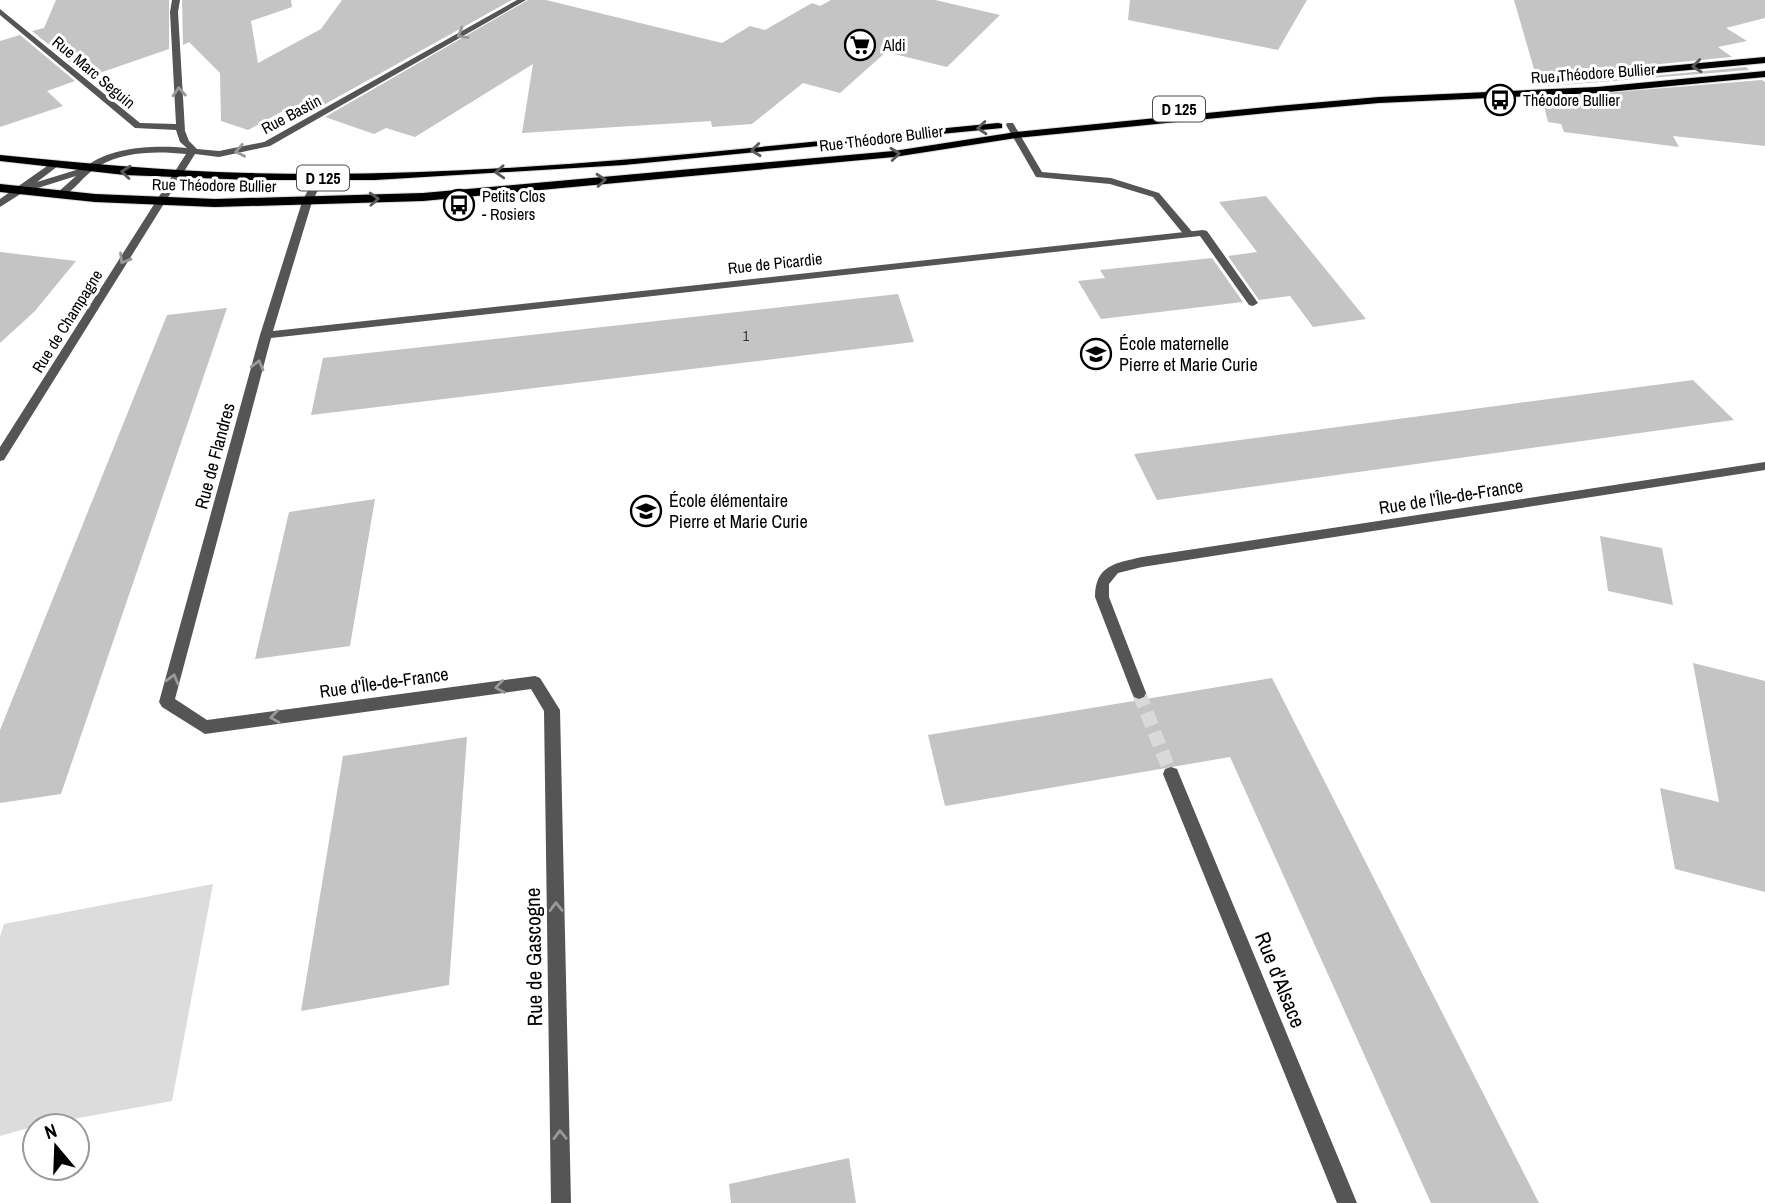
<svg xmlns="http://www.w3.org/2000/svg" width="1765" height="1203" viewBox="0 0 1765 1203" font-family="'Archivo Narrow',sans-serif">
<rect width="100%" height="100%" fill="#fff"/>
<path fill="#dcdcdc" d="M213 884 172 1101 35 1126 0 1136V937L4 924Z"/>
<path fill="#c4c4c4" d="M56 0H169V49L88 77 32 31 44 28Z
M182 0H291L292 7 251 21 258 63 321 29 342 0H512L311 112 292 106 248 130 221 121 220 73 189 42 183 45Z
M528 0H546L722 43 750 26 765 30 812 3 820 6 831 0H935L1000 15 947 67 886 52 840 93 803 83 752 124 712 127 711 121 522 133 533 64 415 137 386 128 374 134 325 117Z
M1130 0H1307L1278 50 1128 20Z
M1514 0H1765V18L1726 28 1747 41 1718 47 1732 57 1536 76Z
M20 35 75 81 47 91 63 106 0 127V41Z
M1746 67 1749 70 1538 87Z
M1762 80 1765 82V146L1673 136 1679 147 1564 132 1561 124 1548 122 1542 98Z
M1266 196 1366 319 1313 327 1290 296 1259 300 1228 256 1257 252 1219 202Z
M0 252 76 261 35 311 0 343Z
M1212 258 1243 302 1101 319 1078 281 1105 278 1100 270Z
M898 294 914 342 311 415 323 358Z
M227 308 61 794 0 803V730L167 315Z
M1693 380 1734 420 1157 500 1134 454Z
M375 499 350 646 255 659 289 512Z
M1600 536 1662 548 1673 605 1608 591Z
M1693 663 1765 681V892L1675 869 1660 788 1719 802Z
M1272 678 1539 1203H1431L1230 757 945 806 928 735Z
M467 737 449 985 301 1011 343 756Z
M849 1158 856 1203H731L729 1184Z"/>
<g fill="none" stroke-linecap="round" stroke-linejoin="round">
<path stroke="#d9d9d9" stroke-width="14" stroke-dasharray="14 7" stroke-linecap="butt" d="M1139 693 1171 774"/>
<g stroke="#dbdbdb" stroke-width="2">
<path id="primary" d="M1765 57V63L1538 84 1533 81 1538 78Z
M1765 71V77L1597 93 1379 103 1277 112 1016 138 894 157 423 201 215 207 95 202 0 192V184L95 194 215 199 423 193 894 151 1016 132 1277 106 1379 97 1597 87Z
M998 123 1002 124V128L624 165 375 180H250L125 175 0 161V155C83 163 165 171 248 173 498 180 749 147 998 123Z"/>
</g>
<path fill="#555" fill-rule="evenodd" d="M1007 123H1013L1042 172 1111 178 1159 193 1194 234 1185 236 1153 197 1110 184 1036 177 1006 125Z"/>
<path fill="#555" fill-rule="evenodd" d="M172 0H180L178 12 185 131 189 141 197 149 219 151 264 142 517 0H526L270 146 219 157 195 154 4 460 0 461V447L186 154C158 151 124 151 99 166 84 174 75 191 60 198L57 197V193L76 176 22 193 0 207V199L50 164 58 166 37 182 86 167C110 146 157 145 187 148L180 142 176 130 135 128 0 15V9L140 123 176 124 170 12Z
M319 175 324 178 312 202 273 331 1203 230 1207 231 1258 303 1253 306 1249 305 1200 236 271 338 175 699 207 720 535 676 540 678 560 710 571 1203H551L544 711 531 689 205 734 162 707 159 702 260 335 302 202 314 178Z
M1765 462V470L1142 567 1118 573 1109 584V597L1146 693 1144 697 1139 699 1134 697 1132 693 1095 597C1095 565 1116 563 1142 557Z
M1171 767 1177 769 1179 774 1357 1203H1337L1163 774 1165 769Z"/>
<use href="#primary" fill="#000" fill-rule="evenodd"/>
</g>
<defs><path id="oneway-chevron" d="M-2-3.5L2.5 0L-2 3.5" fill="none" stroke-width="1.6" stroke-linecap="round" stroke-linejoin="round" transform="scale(1.75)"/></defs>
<g stroke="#999">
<use href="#oneway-chevron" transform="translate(462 34) rotate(150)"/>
<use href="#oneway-chevron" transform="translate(179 92) rotate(-93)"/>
<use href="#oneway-chevron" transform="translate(240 151) rotate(169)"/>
<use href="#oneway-chevron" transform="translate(124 259) rotate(121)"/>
<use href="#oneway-chevron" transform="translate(258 365) rotate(-75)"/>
<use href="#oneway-chevron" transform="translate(173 679) rotate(-75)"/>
<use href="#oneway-chevron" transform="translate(500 687) rotate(172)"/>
<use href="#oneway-chevron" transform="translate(275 717) rotate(172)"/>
<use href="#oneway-chevron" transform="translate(556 907) rotate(-91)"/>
<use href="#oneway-chevron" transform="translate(560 1135) rotate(-91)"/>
</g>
<g stroke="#595959">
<use href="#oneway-chevron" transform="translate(1697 66) rotate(174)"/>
<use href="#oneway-chevron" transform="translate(982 128) rotate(175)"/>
<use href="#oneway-chevron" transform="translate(756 150) rotate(174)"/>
<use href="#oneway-chevron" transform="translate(895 154) rotate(-6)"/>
<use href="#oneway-chevron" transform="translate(126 172) rotate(-175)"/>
<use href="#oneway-chevron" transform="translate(500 172) rotate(177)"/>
<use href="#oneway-chevron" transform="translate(601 180) rotate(-5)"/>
<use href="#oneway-chevron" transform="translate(374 199) rotate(-3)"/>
</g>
<defs>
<g id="supermarket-ring" transform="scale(1.575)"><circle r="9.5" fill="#fff" stroke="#000" stroke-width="1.5"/><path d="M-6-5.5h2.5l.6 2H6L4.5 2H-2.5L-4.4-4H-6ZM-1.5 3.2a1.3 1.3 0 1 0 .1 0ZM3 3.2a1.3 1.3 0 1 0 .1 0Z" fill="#000"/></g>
<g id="bus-ring" transform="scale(1.575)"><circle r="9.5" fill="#fff" stroke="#000" stroke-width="1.5"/><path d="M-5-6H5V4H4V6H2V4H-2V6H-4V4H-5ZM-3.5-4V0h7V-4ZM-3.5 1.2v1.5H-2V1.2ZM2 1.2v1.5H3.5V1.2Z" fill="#000"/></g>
<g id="school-ring" transform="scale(1.575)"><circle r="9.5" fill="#fff" stroke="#000" stroke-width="1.5"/><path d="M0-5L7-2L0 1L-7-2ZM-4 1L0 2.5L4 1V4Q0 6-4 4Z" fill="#000"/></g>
</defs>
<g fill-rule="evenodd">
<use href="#supermarket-ring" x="860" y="45"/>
<use href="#bus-ring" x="1500" y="100"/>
<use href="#bus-ring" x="459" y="205"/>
<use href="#school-ring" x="1096" y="354"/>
<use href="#school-ring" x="646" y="511"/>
</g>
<g text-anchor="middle" stroke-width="6" stroke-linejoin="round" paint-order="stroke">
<g font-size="14" fill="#313131">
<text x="746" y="341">1</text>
</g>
<g font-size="16" fill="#000" stroke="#fff" text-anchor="start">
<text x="883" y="51">Aldi</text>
<text x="1523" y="106">Théodore Bullier</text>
<text x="482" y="202">Petits Clos<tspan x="482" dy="18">- Rosiers</tspan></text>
</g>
<g font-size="16" fill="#000" stroke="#fff">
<text transform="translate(94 72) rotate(40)" y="6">Rue Marc Seguin</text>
<text transform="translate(1593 73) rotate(-4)" y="6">Rue Théodore Bullier</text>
<text transform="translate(291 114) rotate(-28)" y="6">Rue Bastin</text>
<text transform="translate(881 138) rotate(-7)" y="6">Rue Théodore Bullier</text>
<text transform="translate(214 185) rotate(1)" y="6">Rue Théodore Bullier</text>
<text transform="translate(775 263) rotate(-6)" y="6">Rue de Picardie</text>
<text transform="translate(67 321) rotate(-58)" y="6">Rue de Champagne</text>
</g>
<g fill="#fff" stroke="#4c4c4c" stroke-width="2">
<rect x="1153" y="96.5" width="52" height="25" rx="5"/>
<rect x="297" y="165.5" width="52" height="25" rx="5"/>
</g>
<g font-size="16" font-weight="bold" fill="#000">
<text x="1179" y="115">D 125</text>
<text x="323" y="184">D 125</text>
</g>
<g font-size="18" fill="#000" stroke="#fff" text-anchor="start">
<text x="1119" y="350">École maternelle<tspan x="1119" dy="21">Pierre et Marie Curie</tspan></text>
<text x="669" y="507">École élémentaire<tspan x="669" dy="21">Pierre et Marie Curie</tspan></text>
</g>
<g font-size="18" fill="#000" stroke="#fff">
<text transform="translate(215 456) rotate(-75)" y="6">Rue de Flandres</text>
<text transform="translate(1451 497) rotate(-9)" y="6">Rue de l'Île-de-France</text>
<text transform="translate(384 683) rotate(-8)" y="6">Rue d'Île-de-France</text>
</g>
<g font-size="21" fill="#000" stroke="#fff">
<text transform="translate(534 957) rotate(-91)" y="7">Rue de Gascogne</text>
<text transform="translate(1280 980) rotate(68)" y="7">Rue d'Alsace</text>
</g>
</g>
<g transform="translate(56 1147) rotate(341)"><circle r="33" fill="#ffffff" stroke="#999999" stroke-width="2"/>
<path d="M0-5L12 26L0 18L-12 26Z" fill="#000000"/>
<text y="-10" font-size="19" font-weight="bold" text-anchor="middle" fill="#000000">N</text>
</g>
</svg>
